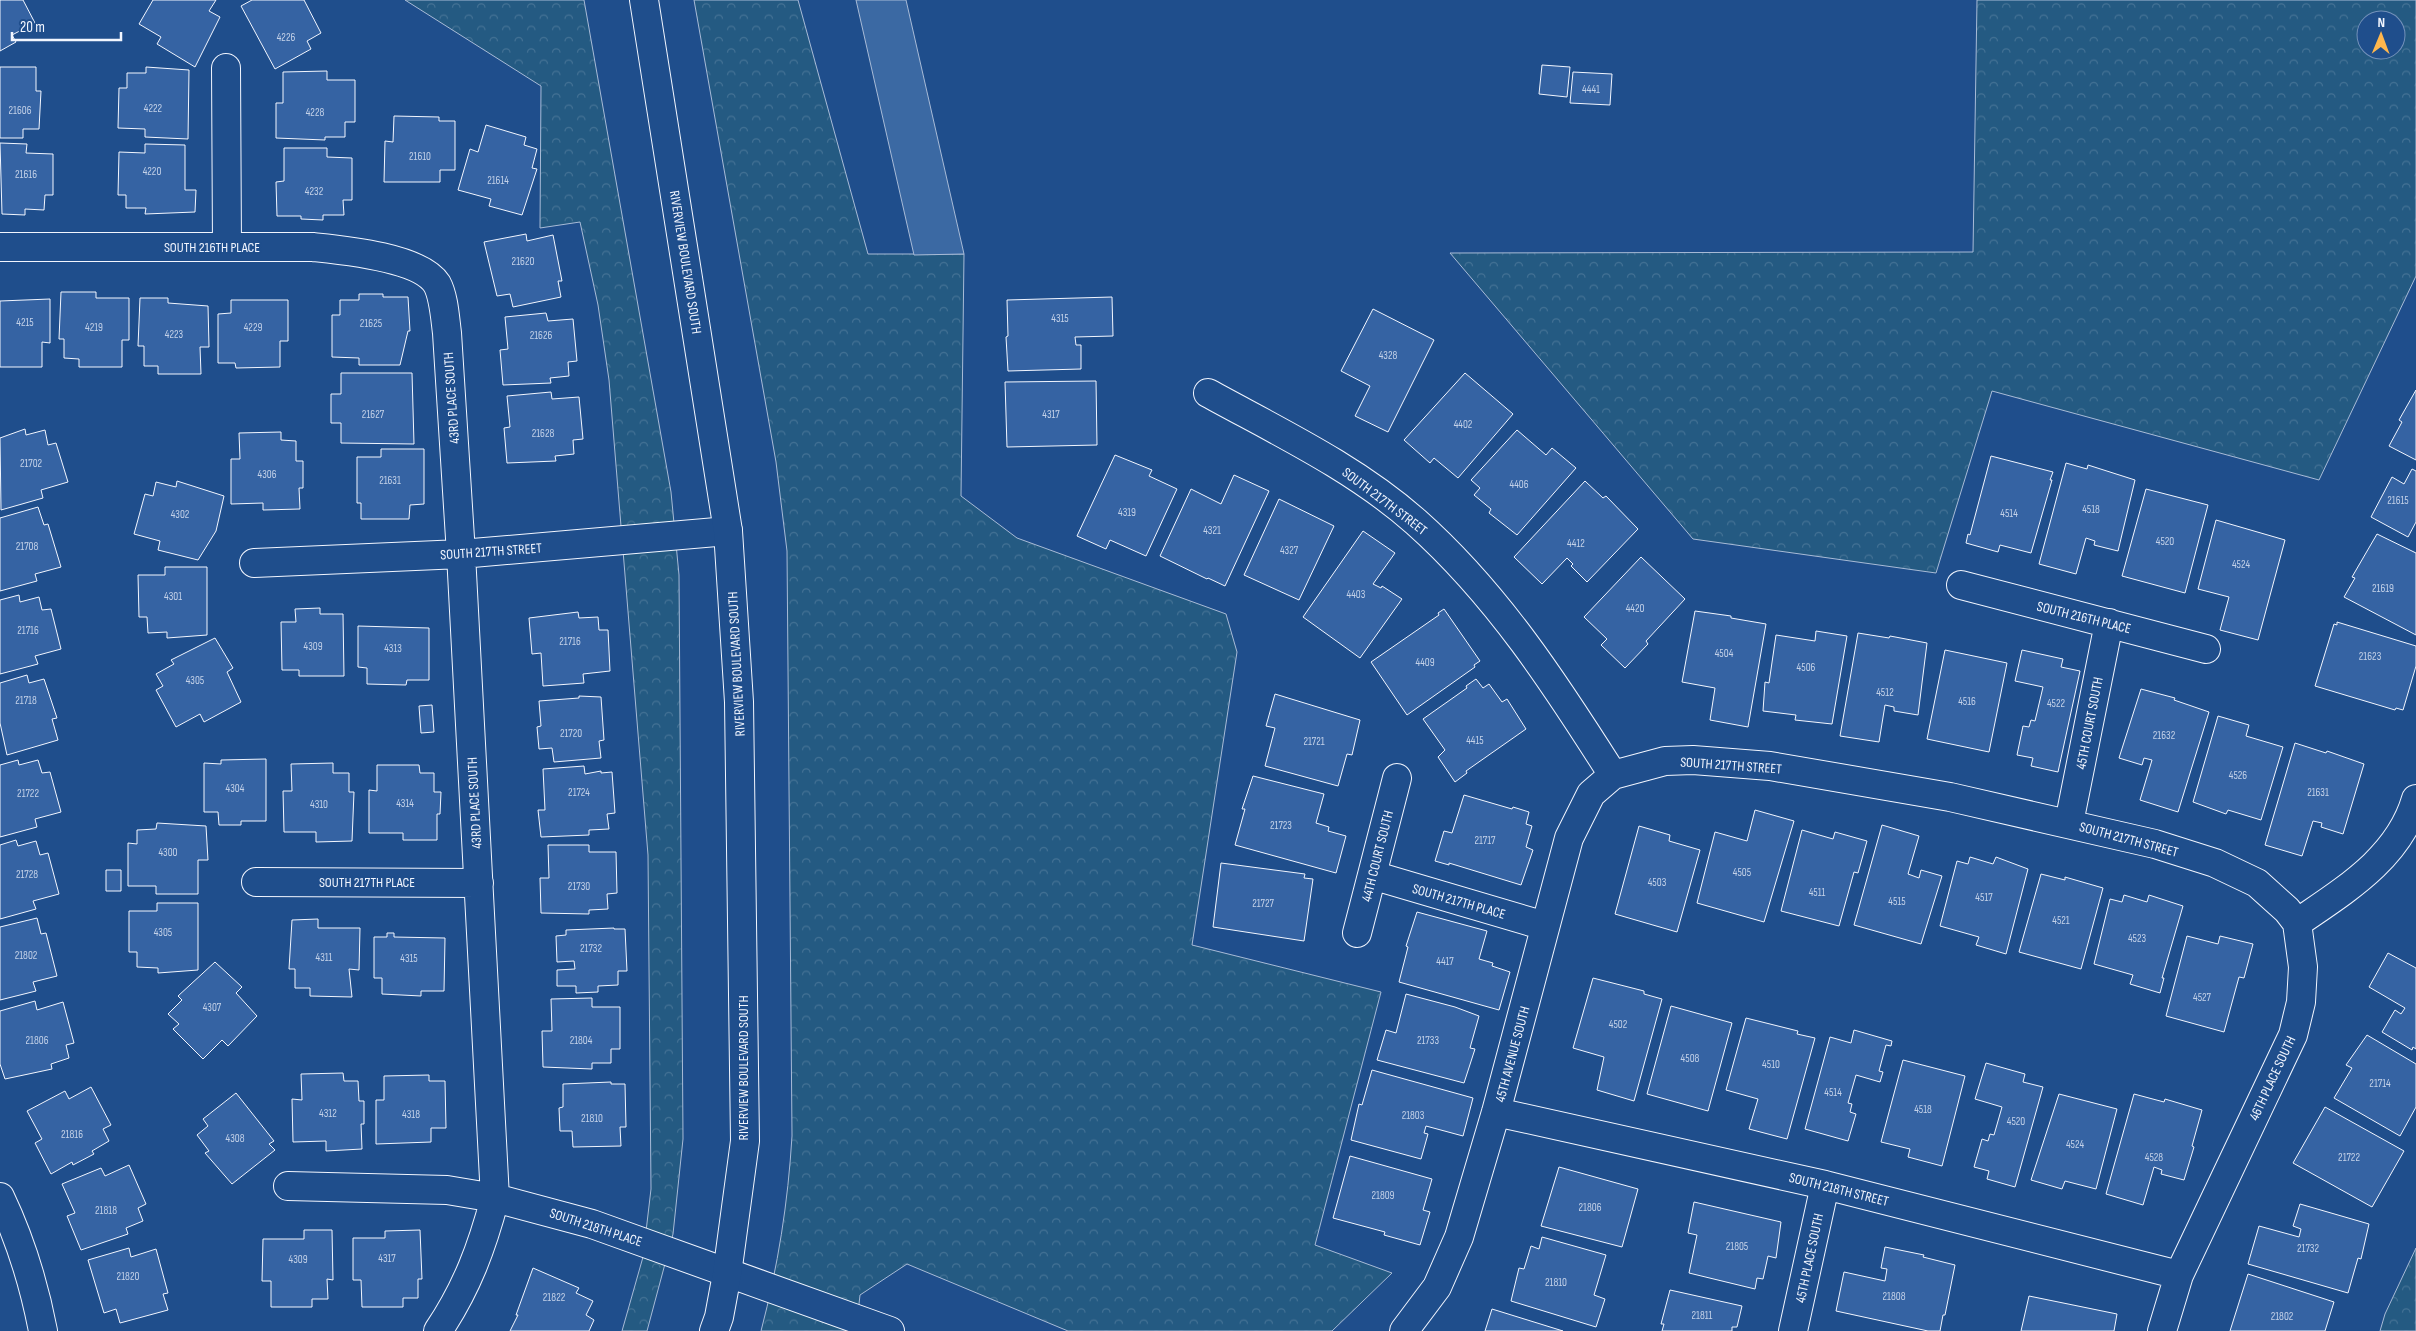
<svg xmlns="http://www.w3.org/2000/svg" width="2416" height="1331" viewBox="0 0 2416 1331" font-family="'Sofia Sans Condensed',sans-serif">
<defs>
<pattern id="forest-crowns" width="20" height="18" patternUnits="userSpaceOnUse" patternTransform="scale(1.25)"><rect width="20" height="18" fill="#245a82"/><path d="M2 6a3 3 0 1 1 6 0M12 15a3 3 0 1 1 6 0" fill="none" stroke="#447295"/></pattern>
</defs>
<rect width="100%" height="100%" fill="#1f4e8c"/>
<path fill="url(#forest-crowns)" stroke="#a8bbd7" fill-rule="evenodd" d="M405 0H584L671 492 679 575 683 1139 673 1234 647 1331H622L643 1257 651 1189 648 855 609 380 598 305 580 222 540 228 541 86Z
M694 0H798L868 254H964L961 496 1017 538 1226 614 1237 652 1192 945 1381 992 1315 1245 1392 1273 1332 1331H1068L907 1264 860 1295 856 1331H761C778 1266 788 1203 792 1136L787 551 776 462Z
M1977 0H2416V276L2319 480 1992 391 1936 573 1693 539 1450 253 1973 252ZM2366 20H2396V50H2366Z
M2416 1248V1331H2380L2385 1314Z"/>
<path fill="#3b69a3" stroke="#a8bbd7" d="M856 0H906L964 254 914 255Z"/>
<path fill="#3563a3" stroke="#f2f6ff" d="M0 0H23L35 23 12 35 16 42 0 51Z
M153 0H216L209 11 220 17 195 67 157 44 161 37 139 24Z
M252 0H304L321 33 307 41 311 49 275 69 241 6Z
M1542 65 1570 67 1567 97 1539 94Z
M0 67H36V91H41L39 129H23V138H0Z
M146 67 189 70 188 139 145 137V129L118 128 119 88H127V73H146Z
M327 71V80H355V122H345V137H325V140L276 138V103H283V72Z
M1573 72 1612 74 1610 105 1570 103Z
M394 116 439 117V121H455V170H440V182H384L385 141 393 142Z
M486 125 526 137 524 145 537 149 532 168 537 169 522 215 489 206 491 199 458 190 470 149 478 152Z
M0 143 27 144 26 153 53 154V195H45L44 210 25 209V215L2 214Z
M145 144 185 145V190H196L195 212 145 214 146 208H126V195H118L119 152 145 153Z
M284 148H327V157L352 158V200H343L344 215H323V220L301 219V216H277L276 182 284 181Z
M526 234 527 241 553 235 562 281H558L561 297 513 307 510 294 497 296 484 242Z
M61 292H96V298H129V340H122V367H79V359L64 358V339H59Z
M359 294H383V297H408L410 331H408L400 365H359V358L332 357V315H340V300H359Z
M1112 297 1113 336 1075 337 1076 345H1081V369L1008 371 1006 337 1008 336 1007 300Z
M140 298H168V303L208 306 209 347H200L201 374H158V366H144V346H138Z
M50 299V343L42 342V367H0V301Z
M231 300H288V341H280V367L236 368 235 363H218V314L231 313Z
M1373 309 1434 340 1388 432 1355 416 1370 386 1341 371Z
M546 313 548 321 573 319 577 361 568 362 569 376 550 378 551 383 503 385 500 350 508 349 505 317Z
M341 373H412L414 444 341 443V423H331V394H341Z
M1465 373 1513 414 1458 478 1434 458 1430 463 1404 440Z
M1096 381 1097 445 1007 447 1005 382Z
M2416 390V460L2389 446 2402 422 2399 420Z
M551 392 552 399 579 397 583 439 573 440 574 454 555 456 556 461 507 463 504 428 510 427 507 396Z
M25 429 26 435 45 430 48 445 56 443 68 482 41 490 43 498 1 510 0 438Z
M1517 430 1546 455 1552 448 1576 468 1517 535 1489 513 1491 509 1474 495 1480 488 1471 480Z
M281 432V440L296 441V461H303V488H299L300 509 263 510V503L231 504V459H240L239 433Z
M381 449H424V504L410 505 409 519H361V503H357V457H381Z
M1115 455 1152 470 1149 476 1177 489 1146 556 1110 540 1106 549 1077 536Z
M1991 456 2053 472 2050 480H2052L2031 553 2000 545 1998 552 1966 543 1968 534 1970 535Z
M2066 463 2087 469 2088 465 2135 480 2118 551 2094 545 2095 541 2086 538 2076 574 2039 564Z
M2412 469 2416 471V522L2408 537 2371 517 2392 477 2404 484Z
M1234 475 1269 491 1225 586 1208 578 1207 579 1160 556 1191 489 1221 504Z
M177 481 224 496 216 531 198 560 158 550 160 541 134 534 145 494 153 496 156 482 176 487Z
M1585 481 1603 498 1606 496 1638 529 1587 582 1571 566 1573 564 1567 558 1542 584 1514 557Z
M2146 489 2208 505 2185 593 2122 576Z
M1279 499 1334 526 1299 600 1244 575Z
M38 507 44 525 48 524 61 567 35 574 37 581 0 591V518Z
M2216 520 2285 540 2258 640 2220 630 2229 597 2198 589Z
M1363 531 1395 553 1373 584 1381 588 1382 586 1402 599 1360 658 1303 617Z
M2377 534 2416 553V635L2344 597 2355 578 2352 577Z
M1641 557 1685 599 1646 641 1648 644 1625 668 1601 645 1607 639 1584 617Z
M165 567H207V635L167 638V632L148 633 147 617H139L138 575H165Z
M19 595 20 602 39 597 42 610 51 609 61 649 35 656 38 664 0 674V600Z
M320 608V614H343L344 676H299V670H282L281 622H296L295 609Z
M1444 609 1480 661 1474 665 1475 667 1407 715 1371 662 1439 615 1438 613Z
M1695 611 1731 616V618L1766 624 1748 727 1710 720 1715 688 1682 682Z
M578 612 579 618 598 617 599 630H608L610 671 583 674 584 683 543 686 541 653 532 654 529 618Z
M2337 622 2416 646V666L2403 710 2396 708 2395 710 2315 686 2334 624 2337 625Z
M358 626 429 628V680H407L406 685 367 684V668L358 667Z
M1816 631 1847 636 1832 724 1795 720 1796 715 1763 711 1765 682 1769 683 1776 635 1815 641Z
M1858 633 1889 638 1890 636 1927 643 1918 715 1894 711V707L1885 705 1879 742 1840 736Z
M215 638 233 668 227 672 241 702 204 722 200 714 176 727 156 690 163 686 156 674 174 664 171 660Z
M1945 650 2007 663 1989 752 1927 739Z
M2022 650 2063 659 2061 667 2080 671 2058 772 2031 766 2033 758 2017 755 2023 726 2029 727 2031 720 2035 721 2043 687 2015 681Z
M27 675 29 683 44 679 57 718 52 719 58 740 7 755 0 723V683Z
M1476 679 1483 688 1489 684 1502 702 1507 699 1526 729 1466 771 1467 773 1455 782 1438 757 1445 750 1423 719 1467 688 1466 686Z
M2141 689 2175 698 2174 700 2209 712 2178 812 2140 800 2152 760 2144 758 2142 765 2119 758Z
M1275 694 1360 720 1352 755 1347 754 1338 786 1265 766 1275 728 1266 726Z
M579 696 601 697 604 740 599 741 601 758 554 762 552 748 539 749 537 727 541 726 539 701 579 698Z
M432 705 434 732 421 733 419 706Z
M2218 716 2249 725 2246 736 2283 747 2261 820 2228 810 2226 814 2193 802Z
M2295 743 2326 753 2327 751 2364 764 2343 834 2321 827 2322 823 2313 821 2302 856 2265 845Z
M266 759V821H241V825H219L218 812H204V763L221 764V760Z
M18 760 19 765 38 760 42 773 50 772 61 812 35 819 37 827 0 837V765Z
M333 763V773H349V792H354L352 841 316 842V832H284L283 791H292L291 764Z
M377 765H419L420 773H434V792H441L440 814H437V840H403V833H369V790L377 791Z
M584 766 585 774 601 771V773L612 772 615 813 607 814 609 829 589 830V835L541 837 538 810H545L543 769Z
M1253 776 1324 794 1316 823 1329 827 1328 831 1346 836 1336 873 1235 845 1245 809H1242Z
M1464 795 1512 809 1513 807 1529 812 1526 824 1532 826 1526 847 1533 850 1521 885 1449 863V865L1435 861 1444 831 1452 833Z
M1755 810 1794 821 1764 922 1697 903 1715 832 1747 841Z
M157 823 206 826 208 860H198V894H156V886H128V843L137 844V830L156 829Z
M1882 825 1919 836 1908 874 1919 878 1921 870 1942 876 1921 944 1854 925Z
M1639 826 1670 835 1669 841 1700 850 1677 932 1615 914Z
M1802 830 1833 839 1835 832 1867 841 1858 873 1854 872 1839 926 1781 911Z
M16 840 18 846 36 841 40 855 48 853 59 894 33 901 36 909 0 919V845Z
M548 845H589V852H616L617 893 607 894 608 909 589 910V914L541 913 540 878H549Z
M1970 857 1993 864 1996 857 2028 869 2006 954 1976 945 1979 937 1940 926 1957 861 1968 864Z
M1221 863 1305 874 1304 878 1313 879 1304 941 1213 927Z
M106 870H121V891H106Z
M2041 874 2065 880V877L2103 888 2081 969 2019 952Z
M2124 895 2147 902 2149 895 2183 906 2162 978H2164L2160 993 2130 984 2133 975 2094 964 2110 899 2122 902Z
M157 903H198V970L158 973V968L137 967V952H129V911H157Z
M1417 912 1487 931 1479 959 1493 963 1492 966 1510 972 1499 1010 1399 982 1408 947 1406 946Z
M37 918 41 934 46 933 57 976 33 982 36 991 0 1000V927Z
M318 919V928H360L359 970 349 969 352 997 310 996V988H295V969H289L292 920Z
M614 928V929H625L627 971H618V985L598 986V992L576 993V986H557V970L575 969 574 961 557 962 556 936 566 935V930Z
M387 933H394V937L445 938 444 991H421V996L382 994V978H374V937H387Z
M2187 936 2218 944 2220 936 2253 944 2244 978 2239 977 2224 1032 2166 1016Z
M2388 953 2416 968V1049L2413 1047 2412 1050 2382 1032 2395 1010 2401 1014 2405 1008 2369 987Z
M215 962 242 987 236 993 257 1016 228 1046 222 1040 203 1059 173 1029 179 1024 168 1014 182 1000 178 996Z
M1593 978 1644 991V994L1662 999 1634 1101 1597 1090 1604 1057 1573 1048Z
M1406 994 1455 1007 1479 1016 1470 1048 1475 1049 1464 1083 1377 1060 1386 1030 1396 1033Z
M592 998V1007H620V1049H611V1063H592V1069L543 1067 542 1031H552L551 999Z
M35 1001 37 1010 63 1002 74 1043 66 1045 69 1058 51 1064 52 1069 5 1079 0 1064V1011Z
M1671 1006 1732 1023 1708 1111 1647 1094Z
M1746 1018 1798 1031 1797 1034 1815 1038 1787 1139 1749 1129 1758 1099 1726 1090Z
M1854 1030 1892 1041 1891 1046 1886 1045 1879 1071 1883 1072 1880 1082 1856 1075 1848 1103 1852 1104 1850 1112 1856 1114 1848 1141 1805 1129 1830 1037 1851 1043Z
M2367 1035 2416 1064V1107L2400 1136 2334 1098 2352 1068 2346 1065Z
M1903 1060 1965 1076 1942 1166 1908 1157 1910 1149 1881 1142Z
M1986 1063 2025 1074 2023 1082 2043 1087 2015 1187 1987 1179 1989 1171 1974 1167 1982 1139 1988 1141 1990 1134 1994 1135 2002 1107 1975 1099Z
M1372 1070 1473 1098 1463 1136 1426 1126 1424 1133 1428 1134 1421 1159 1351 1140 1359 1104 1362 1105Z
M343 1073 344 1081H358L359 1101H364V1124H361L362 1149 326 1151V1141L293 1142 292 1099 302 1100 301 1074Z
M429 1075V1081H445L446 1128H431V1142L376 1144V1100H384V1076Z
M611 1082V1084H625L626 1127H620L621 1146 573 1147 572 1131H560L559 1108 563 1107V1084Z
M91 1087 111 1125 103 1129 109 1141 92 1151 94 1154 73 1165 72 1162 51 1174 35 1143 42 1139 27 1111 65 1091 69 1099Z
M236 1093 274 1141 269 1144 275 1150 232 1184 205 1153 209 1151 197 1135 208 1126 203 1119Z
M2059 1094 2117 1109 2096 1189 2065 1181 2062 1189 2031 1180Z
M2134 1094 2164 1102 2165 1099 2202 1110 2192 1146 2194 1147 2184 1180 2161 1174 2162 1170 2154 1167 2143 1205 2106 1194Z
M2325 1107 2404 1151 2372 1207 2293 1163Z
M1350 1156 1432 1179 1423 1210 1430 1212 1420 1245 1384 1235 1385 1232 1333 1218Z
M129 1165 146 1204 138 1208 143 1221 126 1228 128 1234 81 1250 67 1216 75 1213 62 1184 101 1168 105 1176Z
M1559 1167 1638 1189 1622 1247 1541 1226Z
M1694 1202 1781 1222 1776 1258 1768 1256 1763 1279 1757 1278 1755 1289 1689 1273 1697 1235 1688 1233Z
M2300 1204 2369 1224 2361 1259 2358 1258 2348 1293 2248 1264 2259 1226 2299 1237 2301 1229 2293 1226Z
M304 1230H332L333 1280 327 1279 328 1299H312V1307H271V1281H262L263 1239H304Z
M420 1230 422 1279H418V1298H403V1307H362L361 1280H353V1238H385V1231Z
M1542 1237 1606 1255 1594 1295 1605 1299 1596 1327 1511 1301 1519 1268 1524 1269 1531 1246 1539 1249Z
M1885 1247 1924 1255 1923 1257 1955 1265 1945 1315H1943L1940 1331H1928L1836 1311 1844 1272 1885 1281 1887 1269 1881 1268Z
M129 1248 131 1257 156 1249 168 1293 163 1294 168 1310 120 1323 116 1309 104 1313 88 1260Z
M533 1268 579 1288 576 1293 593 1301 586 1315 594 1320 589 1331H510L518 1315H516Z
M2248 1274 2334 1302 2325 1331H2230Z
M1670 1290 1742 1306 1737 1327H1732V1331H1662L1664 1324H1661Z
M2029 1296 2117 1314 2114 1331H2021Z
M1492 1309 1563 1331H1485Z"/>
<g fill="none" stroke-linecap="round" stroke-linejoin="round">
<g stroke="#f2f6ff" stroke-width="30">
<path id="minor" d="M226 68 227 247
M0 247H313C342 250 420 257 437 284 444 297 445 318 447 333L461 554 495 1198C482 1247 467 1288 438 1331
M1208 393C1279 432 1355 468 1416 522 1497 594 1556 685 1613 775L1665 761 1693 760 1770 766 1950 797 2155 844 2215 863 2257 883 2287 910 2297 923
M254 563 461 554 728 531
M1961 585 2206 649
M2069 823 2109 623
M1372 875 1545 926
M256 882 479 883
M1357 933 1397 778
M1496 1112 1825 1185 2179 1275
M288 1186 447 1190 495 1198 592 1224 890 1331
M0 1197C21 1241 34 1284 43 1331
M1404 1331 1437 1287 1459 1237 1496 1112 1569 838 1591 794 1613 775
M1793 1331 1825 1185
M2162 1331 2179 1275 2293 1035 2301 1002 2303 967 2297 923C2345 890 2399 858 2416 799"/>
</g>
<g stroke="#f2f6ff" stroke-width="30">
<path id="tertiary" d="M644 0 728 531 739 702 745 1141 727 1274 719 1317 714 1331"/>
</g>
<use href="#minor" stroke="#1f4e8c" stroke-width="28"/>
<use href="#tertiary" stroke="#1f4e8c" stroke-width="28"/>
</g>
<g text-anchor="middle" stroke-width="4" stroke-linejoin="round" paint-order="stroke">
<g font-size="11" fill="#c3d1e8">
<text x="286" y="41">4226</text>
<text x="1591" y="93">4441</text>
<text x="153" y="112">4222</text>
<text x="20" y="114">21606</text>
<text x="315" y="116">4228</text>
<text x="420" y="160">21610</text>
<text x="152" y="175">4220</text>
<text x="26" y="178">21616</text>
<text x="498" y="184">21614</text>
<text x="314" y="195">4232</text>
<text x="523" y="265">21620</text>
<text x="1060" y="322">4315</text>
<text x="25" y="326">4215</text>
<text x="371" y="327">21625</text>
<text x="94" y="331">4219</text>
<text x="253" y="331">4229</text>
<text x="174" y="338">4223</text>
<text x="541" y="339">21626</text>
<text x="1388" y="359">4328</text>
<text x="373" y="418">21627</text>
<text x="1051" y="418">4317</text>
<text x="1463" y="428">4402</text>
<text x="543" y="437">21628</text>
<text x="31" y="467">21702</text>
<text x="267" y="478">4306</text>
<text x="390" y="484">21631</text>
<text x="1519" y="488">4406</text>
<text x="2398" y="504">21615</text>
<text x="2091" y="513">4518</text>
<text x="1127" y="516">4319</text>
<text x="2009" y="517">4514</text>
<text x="180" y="518">4302</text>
<text x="1212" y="534">4321</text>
<text x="2165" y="545">4520</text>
<text x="1576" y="547">4412</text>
<text x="27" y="550">21708</text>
<text x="1289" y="554">4327</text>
<text x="2241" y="568">4524</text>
<text x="2383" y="592">21619</text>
<text x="1356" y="598">4403</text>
<text x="173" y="600">4301</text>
<text x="1635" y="612">4420</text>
<text x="28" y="634">21716</text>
<text x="570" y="645">21716</text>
<text x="313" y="650">4309</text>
<text x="393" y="652">4313</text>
<text x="1724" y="657">4504</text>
<text x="2370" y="660">21623</text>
<text x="1425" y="666">4409</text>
<text x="1806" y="671">4506</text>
<text x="195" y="684">4305</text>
<text x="1885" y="696">4512</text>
<text x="26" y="704">21718</text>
<text x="1967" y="705">4516</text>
<text x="2056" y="707">4522</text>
<text x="571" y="737">21720</text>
<text x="2164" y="739">21632</text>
<text x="1475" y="744">4415</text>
<text x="1314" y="745">21721</text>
<text x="2238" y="779">4526</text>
<text x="235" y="792">4304</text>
<text x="579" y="796">21724</text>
<text x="2318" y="796">21631</text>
<text x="28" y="797">21722</text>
<text x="405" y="807">4314</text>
<text x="319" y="808">4310</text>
<text x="1281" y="829">21723</text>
<text x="1485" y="844">21717</text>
<text x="168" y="856">4300</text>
<text x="1742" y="876">4505</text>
<text x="27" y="878">21728</text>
<text x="1657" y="886">4503</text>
<text x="579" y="890">21730</text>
<text x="1817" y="896">4511</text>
<text x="1984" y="901">4517</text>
<text x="1897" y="905">4515</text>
<text x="1263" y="907">21727</text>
<text x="2061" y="924">4521</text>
<text x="163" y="936">4305</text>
<text x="2137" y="942">4523</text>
<text x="591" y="952">21732</text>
<text x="26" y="959">21802</text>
<text x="324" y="961">4311</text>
<text x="409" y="962">4315</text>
<text x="1445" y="965">4417</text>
<text x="2202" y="1001">4527</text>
<text x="212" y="1011">4307</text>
<text x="1618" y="1028">4502</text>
<text x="37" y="1044">21806</text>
<text x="581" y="1044">21804</text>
<text x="1428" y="1044">21733</text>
<text x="1690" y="1062">4508</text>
<text x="1771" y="1068">4510</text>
<text x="2380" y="1087">21714</text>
<text x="1833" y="1096">4514</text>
<text x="1923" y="1113">4518</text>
<text x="328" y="1117">4312</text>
<text x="411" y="1118">4318</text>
<text x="1413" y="1119">21803</text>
<text x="592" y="1122">21810</text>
<text x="2016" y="1125">4520</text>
<text x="72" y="1138">21816</text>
<text x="235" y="1142">4308</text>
<text x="2075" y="1148">4524</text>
<text x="2154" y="1161">4528</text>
<text x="2349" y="1161">21722</text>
<text x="1383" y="1199">21809</text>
<text x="1590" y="1211">21806</text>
<text x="106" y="1214">21818</text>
<text x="1737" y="1250">21805</text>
<text x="2308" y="1252">21732</text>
<text x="387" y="1262">4317</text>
<text x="298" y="1263">4309</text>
<text x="128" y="1280">21820</text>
<text x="1556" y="1286">21810</text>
<text x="1894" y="1300">21808</text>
<text x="554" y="1301">21822</text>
<text x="1702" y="1319">21811</text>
<text x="2282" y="1320">21802</text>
</g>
<g font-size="14" fill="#f2f6ff" stroke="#1f4e8c">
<text x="212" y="252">SOUTH 216TH PLACE</text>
<text transform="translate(686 262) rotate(81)" y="5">RIVERVIEW BOULEVARD SOUTH</text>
<text transform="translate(451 398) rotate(-94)" y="5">43RD PLACE SOUTH</text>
<text transform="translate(1385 501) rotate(37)" y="5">SOUTH 217TH STREET</text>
<text transform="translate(491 551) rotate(-4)" y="5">SOUTH 217TH STREET</text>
<text transform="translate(2084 617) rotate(14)" y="5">SOUTH 216TH PLACE</text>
<text transform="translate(736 664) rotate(-93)" y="5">RIVERVIEW BOULEVARD SOUTH</text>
<text transform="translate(2089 723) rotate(-79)" y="5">45TH COURT SOUTH</text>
<text transform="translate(1731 765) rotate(4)" y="5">SOUTH 217TH STREET</text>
<text transform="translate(474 803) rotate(-93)" y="5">43RD PLACE SOUTH</text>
<text transform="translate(2129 839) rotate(15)" y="5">SOUTH 217TH STREET</text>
<text transform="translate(1377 856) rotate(-76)" y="5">44TH COURT SOUTH</text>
<text x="367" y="887">SOUTH 217TH PLACE</text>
<text transform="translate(1459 901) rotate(16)" y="5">SOUTH 217TH PLACE</text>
<text transform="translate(1512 1054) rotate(-75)" y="5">45TH AVENUE SOUTH</text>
<text transform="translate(743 1068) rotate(-90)" y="5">RIVERVIEW BOULEVARD SOUTH</text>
<text transform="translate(2272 1078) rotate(-65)" y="5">46TH PLACE SOUTH</text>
<text transform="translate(1839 1189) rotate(14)" y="5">SOUTH 218TH STREET</text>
<text transform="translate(596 1227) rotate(18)" y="5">SOUTH 218TH PLACE</text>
<text transform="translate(1809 1258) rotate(-78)" y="5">45TH PLACE SOUTH</text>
</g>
</g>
<g transform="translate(2381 35) rotate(1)"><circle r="24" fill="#1f4e8c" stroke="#7391ba"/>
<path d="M0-4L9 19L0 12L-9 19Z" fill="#ffb74d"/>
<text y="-8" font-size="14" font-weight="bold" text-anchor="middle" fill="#f2f6ff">N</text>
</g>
<path d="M12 32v8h109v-8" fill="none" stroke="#f2f6ff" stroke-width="2.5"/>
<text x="20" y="32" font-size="15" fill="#f2f6ff" stroke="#1f4e8c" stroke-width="4" paint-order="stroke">20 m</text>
</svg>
